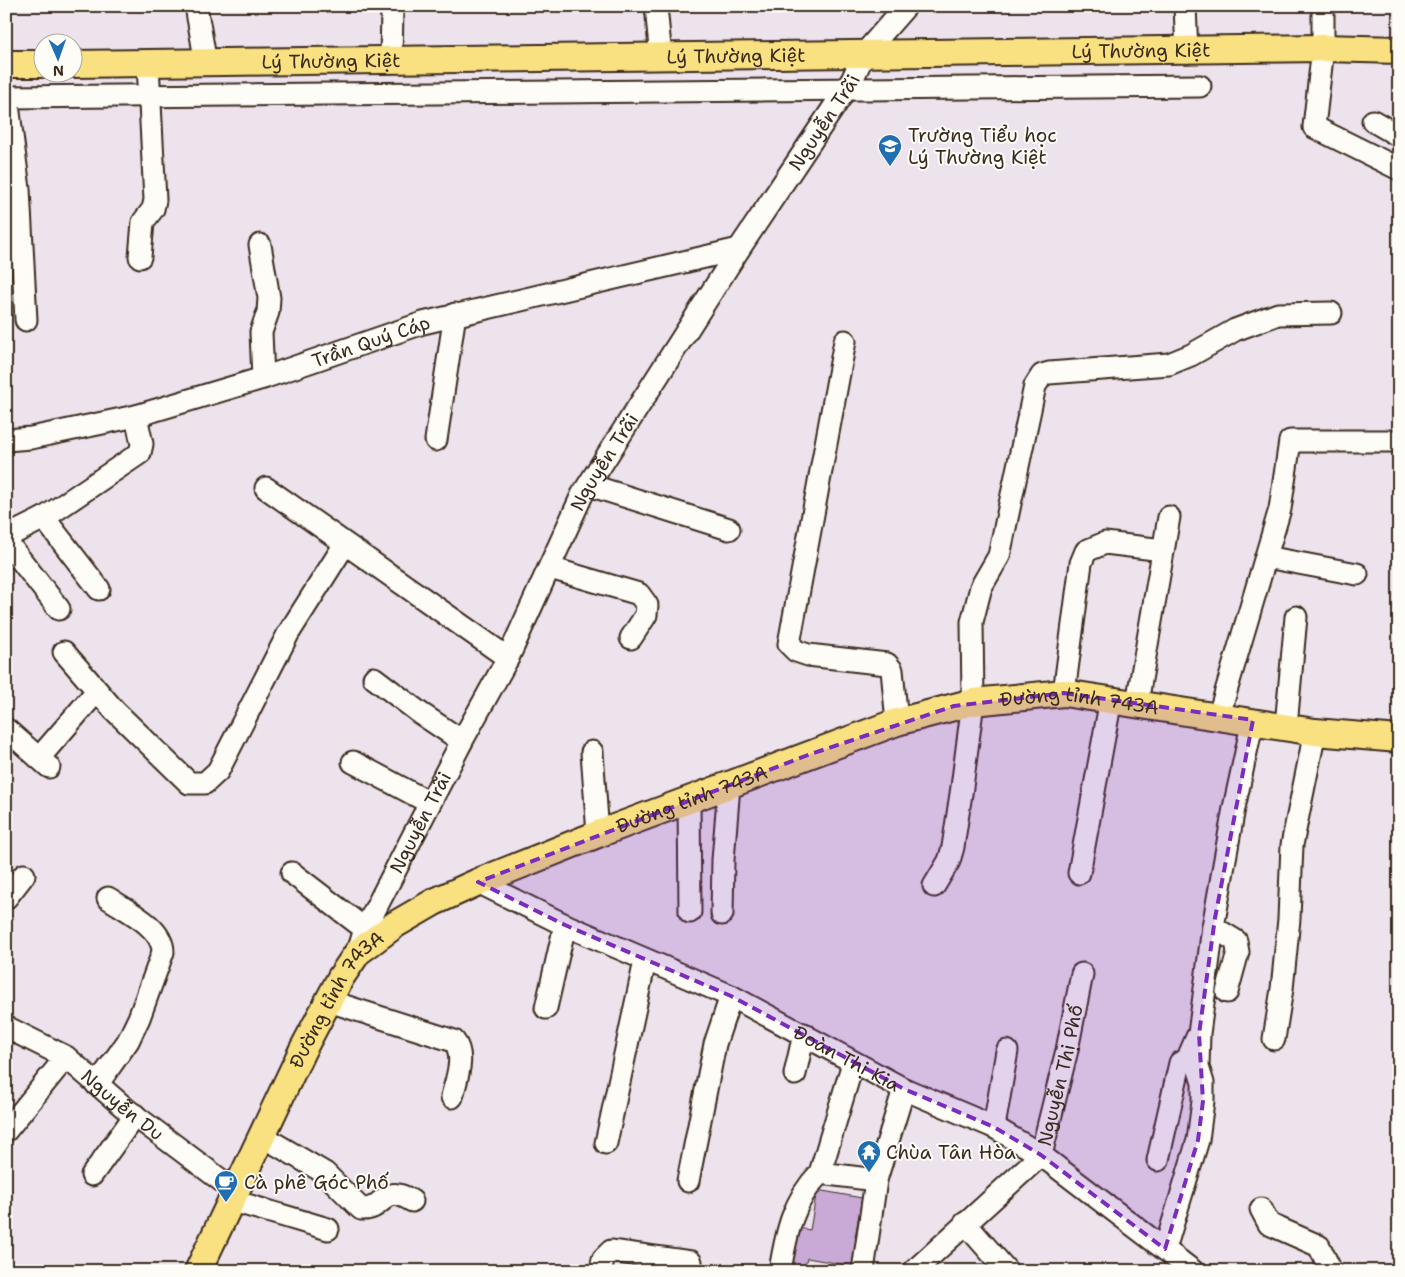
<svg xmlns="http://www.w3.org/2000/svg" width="1405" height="1277" viewBox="0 0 1405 1277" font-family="'Shantell Sans',sans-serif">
<rect width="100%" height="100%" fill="#ede3ed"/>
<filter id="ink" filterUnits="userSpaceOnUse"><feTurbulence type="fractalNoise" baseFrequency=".02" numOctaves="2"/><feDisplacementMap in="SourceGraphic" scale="10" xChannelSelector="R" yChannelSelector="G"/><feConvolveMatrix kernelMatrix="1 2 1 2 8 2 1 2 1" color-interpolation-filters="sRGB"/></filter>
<g filter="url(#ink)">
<path fill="#c9a9d5" stroke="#3b2a1e" d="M817 1190 862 1198 855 1237 864 1239 859 1267 807 1258 804 1271H786L794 1227 810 1230Z"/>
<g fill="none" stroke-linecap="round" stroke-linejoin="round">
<g stroke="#3b2a1e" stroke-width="25">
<g id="minor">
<path d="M196 6 206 64"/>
<path d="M656 6 661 58"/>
<path d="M1185 6 1187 52"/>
<path d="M1323 6V48L1314 127 1399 169"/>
<path d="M391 61 392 9"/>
<path d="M6 97 1200 86"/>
<path d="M7 97 19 189 26 320"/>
<path d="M1373 121 1399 136"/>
<path d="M260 245 269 298 268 312 261 332 263 378"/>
<path d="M140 257 143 222 153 209 155 200 148 64"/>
<path d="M845 341 789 644 796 651 808 655 887 664 892 670 897 722"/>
<path id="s1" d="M6 440 31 438 136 416 263 378 423 323 739 249"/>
<path d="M436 440 455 314"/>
<path d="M589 485 729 529"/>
<path d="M266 488 508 658"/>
<path d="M44 518 99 589"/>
<path d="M6 537 44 518 140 453 142 444 136 416"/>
<path d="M6 541 59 609"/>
<path d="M1266 557 1357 574"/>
<path d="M550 568 639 594 647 605 646 615 631 638"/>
<path d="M64 652 114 710 189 783H205L218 771 288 634 345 544"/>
<path d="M374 678 420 713 462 741"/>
<path d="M1064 693 1081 563 1086 551 1105 543 1163 550"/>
<path d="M1137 703 1169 517"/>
<path d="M1219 715 1280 509 1290 441H1399"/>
<path d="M1286 726 1296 617"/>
<path d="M6 729 49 767"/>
<path d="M592 752 598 834"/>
<path d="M39 758 97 691"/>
<path d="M353 762 430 803"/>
<path d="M689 800 690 912"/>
<path d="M292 873 365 929"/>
<path d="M1079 873 1111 699"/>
<path id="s2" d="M478 882 565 925 731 996 904 1089 994 1127 1041 1155 1193 1271"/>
<path d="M934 886 949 861 953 847 962 787 973 702 972 622 981 587 999 556 1035 386 1042 375 1049 373 1169 364 1191 355 1235 330 1278 314 1331 313"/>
<path d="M6 898 24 875"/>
<path d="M722 914 723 860 729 786"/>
<path id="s3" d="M358 952 365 929 462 741 508 658 582 495 739 249 852 80 864 54 906 6"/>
<path d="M1227 992 1238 952 1236 941 1213 927 1234 808 1253 720"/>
<path d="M329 1001 454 1041C466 1056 456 1080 452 1097"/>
<path d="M546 1008 565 925"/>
<path id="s4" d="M6 1027 66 1057 126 1109 234 1190"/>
<path d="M1274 1039 1282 989 1289 919 1292 845 1315 732"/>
<path d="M795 1074 804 1034"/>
<path d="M97 1085 128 1041 139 1018 163 952C163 927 127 911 108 898"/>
<path d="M994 1127 1007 1051"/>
<path d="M6 1131 66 1057"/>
<path d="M262 1136 325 1173 361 1209C385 1211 382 1182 412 1201"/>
<path d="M606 1143 645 961"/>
<path d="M1158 1160 1180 1063 1187 1060 1197 1037"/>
<path d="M820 1173 853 1063"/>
<path d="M92 1175 135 1115"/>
<path d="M688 1181 715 1044 731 996"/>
<path d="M230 1200 328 1229"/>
<path d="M1261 1209 1269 1224 1319 1246 1331 1271"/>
<path d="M965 1223 1007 1271"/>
<path d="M1165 1249 1198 1140 1203 1101V1083L1198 1067 1199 1034 1213 927"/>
<path d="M601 1271 603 1259 611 1251 691 1262"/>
<path d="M780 1271C786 1234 793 1200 820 1173L876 1180 904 1089"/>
<path d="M863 1271 876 1180"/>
<path id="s5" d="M914 1271 1041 1155 1067 1050 1082 974"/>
</g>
</g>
<g stroke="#3b2a1e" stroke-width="30">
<g id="major">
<path d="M6 64H42"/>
<path id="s6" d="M72 64 1323 48 1399 50"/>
<path id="s7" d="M198 1271 302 1051 341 977 358 952 396 924 434 902 478 882 598 834 897 722 973 702 1064 693 1315 732 1399 739"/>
</g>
</g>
<use href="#minor" stroke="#fdfcf7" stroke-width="21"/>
<use href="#major" stroke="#f9e181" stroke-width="26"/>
</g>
</g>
<path fill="#7b2cbf" fill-opacity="0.2" stroke="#7b2cbf" stroke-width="4" stroke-dasharray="10 6" stroke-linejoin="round" d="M1064 693 1253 720 1215 918 1199 1034 1203 1101 1198 1140 1165 1249 1041 1155 994 1127 904 1089 731 996 565 925 478 882 808 755 954 706Z"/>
<defs>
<g id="school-pin" transform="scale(1.25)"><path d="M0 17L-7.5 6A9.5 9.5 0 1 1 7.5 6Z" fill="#1f6fb2" stroke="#fdfcf7"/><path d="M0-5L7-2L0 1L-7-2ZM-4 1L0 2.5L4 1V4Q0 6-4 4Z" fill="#fff"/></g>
<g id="temple-pin" transform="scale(1.25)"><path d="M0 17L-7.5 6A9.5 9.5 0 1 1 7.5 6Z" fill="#1f6fb2" stroke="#fdfcf7"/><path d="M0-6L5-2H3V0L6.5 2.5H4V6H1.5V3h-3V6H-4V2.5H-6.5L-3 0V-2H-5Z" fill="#fff"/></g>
<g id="cafe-pin" transform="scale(1.25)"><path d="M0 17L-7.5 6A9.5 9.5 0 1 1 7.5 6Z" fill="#1f6fb2" stroke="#fdfcf7"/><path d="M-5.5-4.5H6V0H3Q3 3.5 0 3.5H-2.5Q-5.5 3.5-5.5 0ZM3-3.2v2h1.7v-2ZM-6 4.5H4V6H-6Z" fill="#fff"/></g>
</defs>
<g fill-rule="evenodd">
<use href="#school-pin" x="890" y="146"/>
<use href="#temple-pin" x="869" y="1152"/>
<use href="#cafe-pin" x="226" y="1182"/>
</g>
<g text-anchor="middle" stroke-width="4" stroke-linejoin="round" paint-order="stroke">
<g font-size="19" fill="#3b2a1e" stroke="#fdfcf7">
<text dy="7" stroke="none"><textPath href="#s6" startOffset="1069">Lý Thường Kiệt</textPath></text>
<text dy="7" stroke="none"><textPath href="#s6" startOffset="664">Lý Thường Kiệt</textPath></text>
<text dy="7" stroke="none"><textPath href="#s6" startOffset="259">Lý Thường Kiệt</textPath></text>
<text dy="7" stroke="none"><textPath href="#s3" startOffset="954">Nguyễn Trãi</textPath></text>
<text dy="7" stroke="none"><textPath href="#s1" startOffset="379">Trần Quý Cáp</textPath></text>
<text dy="7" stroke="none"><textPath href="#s3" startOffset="549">Nguyễn Trãi</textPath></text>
<text dy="7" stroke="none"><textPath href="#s7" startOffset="1131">Đường tỉnh 743A</textPath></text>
<text dy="7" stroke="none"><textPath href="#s7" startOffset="726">Đường tỉnh 743A</textPath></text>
<text dy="7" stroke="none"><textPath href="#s3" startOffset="144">Nguyễn Trãi</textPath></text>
<text dy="7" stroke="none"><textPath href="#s7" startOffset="306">Đường tỉnh 743A</textPath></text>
<text dy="7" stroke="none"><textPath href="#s2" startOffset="409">Đoàn Thị Kia</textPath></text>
<text dy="7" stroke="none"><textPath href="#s5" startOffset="254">Nguyễn Thị Phố</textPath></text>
<text dy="7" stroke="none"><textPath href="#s4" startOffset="141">Nguyễn Du</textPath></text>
</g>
<g font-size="19" fill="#3b2a1e" stroke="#fdfcf7" text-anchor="start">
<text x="908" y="142">Trường Tiểu học<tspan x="908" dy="22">Lý Thường Kiệt</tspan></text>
<text x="886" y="1159">Chùa Tân Hòa</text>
<text x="244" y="1189">Cà phê Góc Phố</text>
</g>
</g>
<rect width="1405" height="1277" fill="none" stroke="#fdfcf7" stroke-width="25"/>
<rect x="12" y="12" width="1380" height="1252" fill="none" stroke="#3b2a1e" stroke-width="2" filter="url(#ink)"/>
<g transform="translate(58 58) rotate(178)"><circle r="24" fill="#fdfcf7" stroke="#afa8a0"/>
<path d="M0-4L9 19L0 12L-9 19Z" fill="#1f6fb2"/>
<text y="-8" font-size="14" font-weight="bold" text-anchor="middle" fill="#3b2a1e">N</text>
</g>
</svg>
